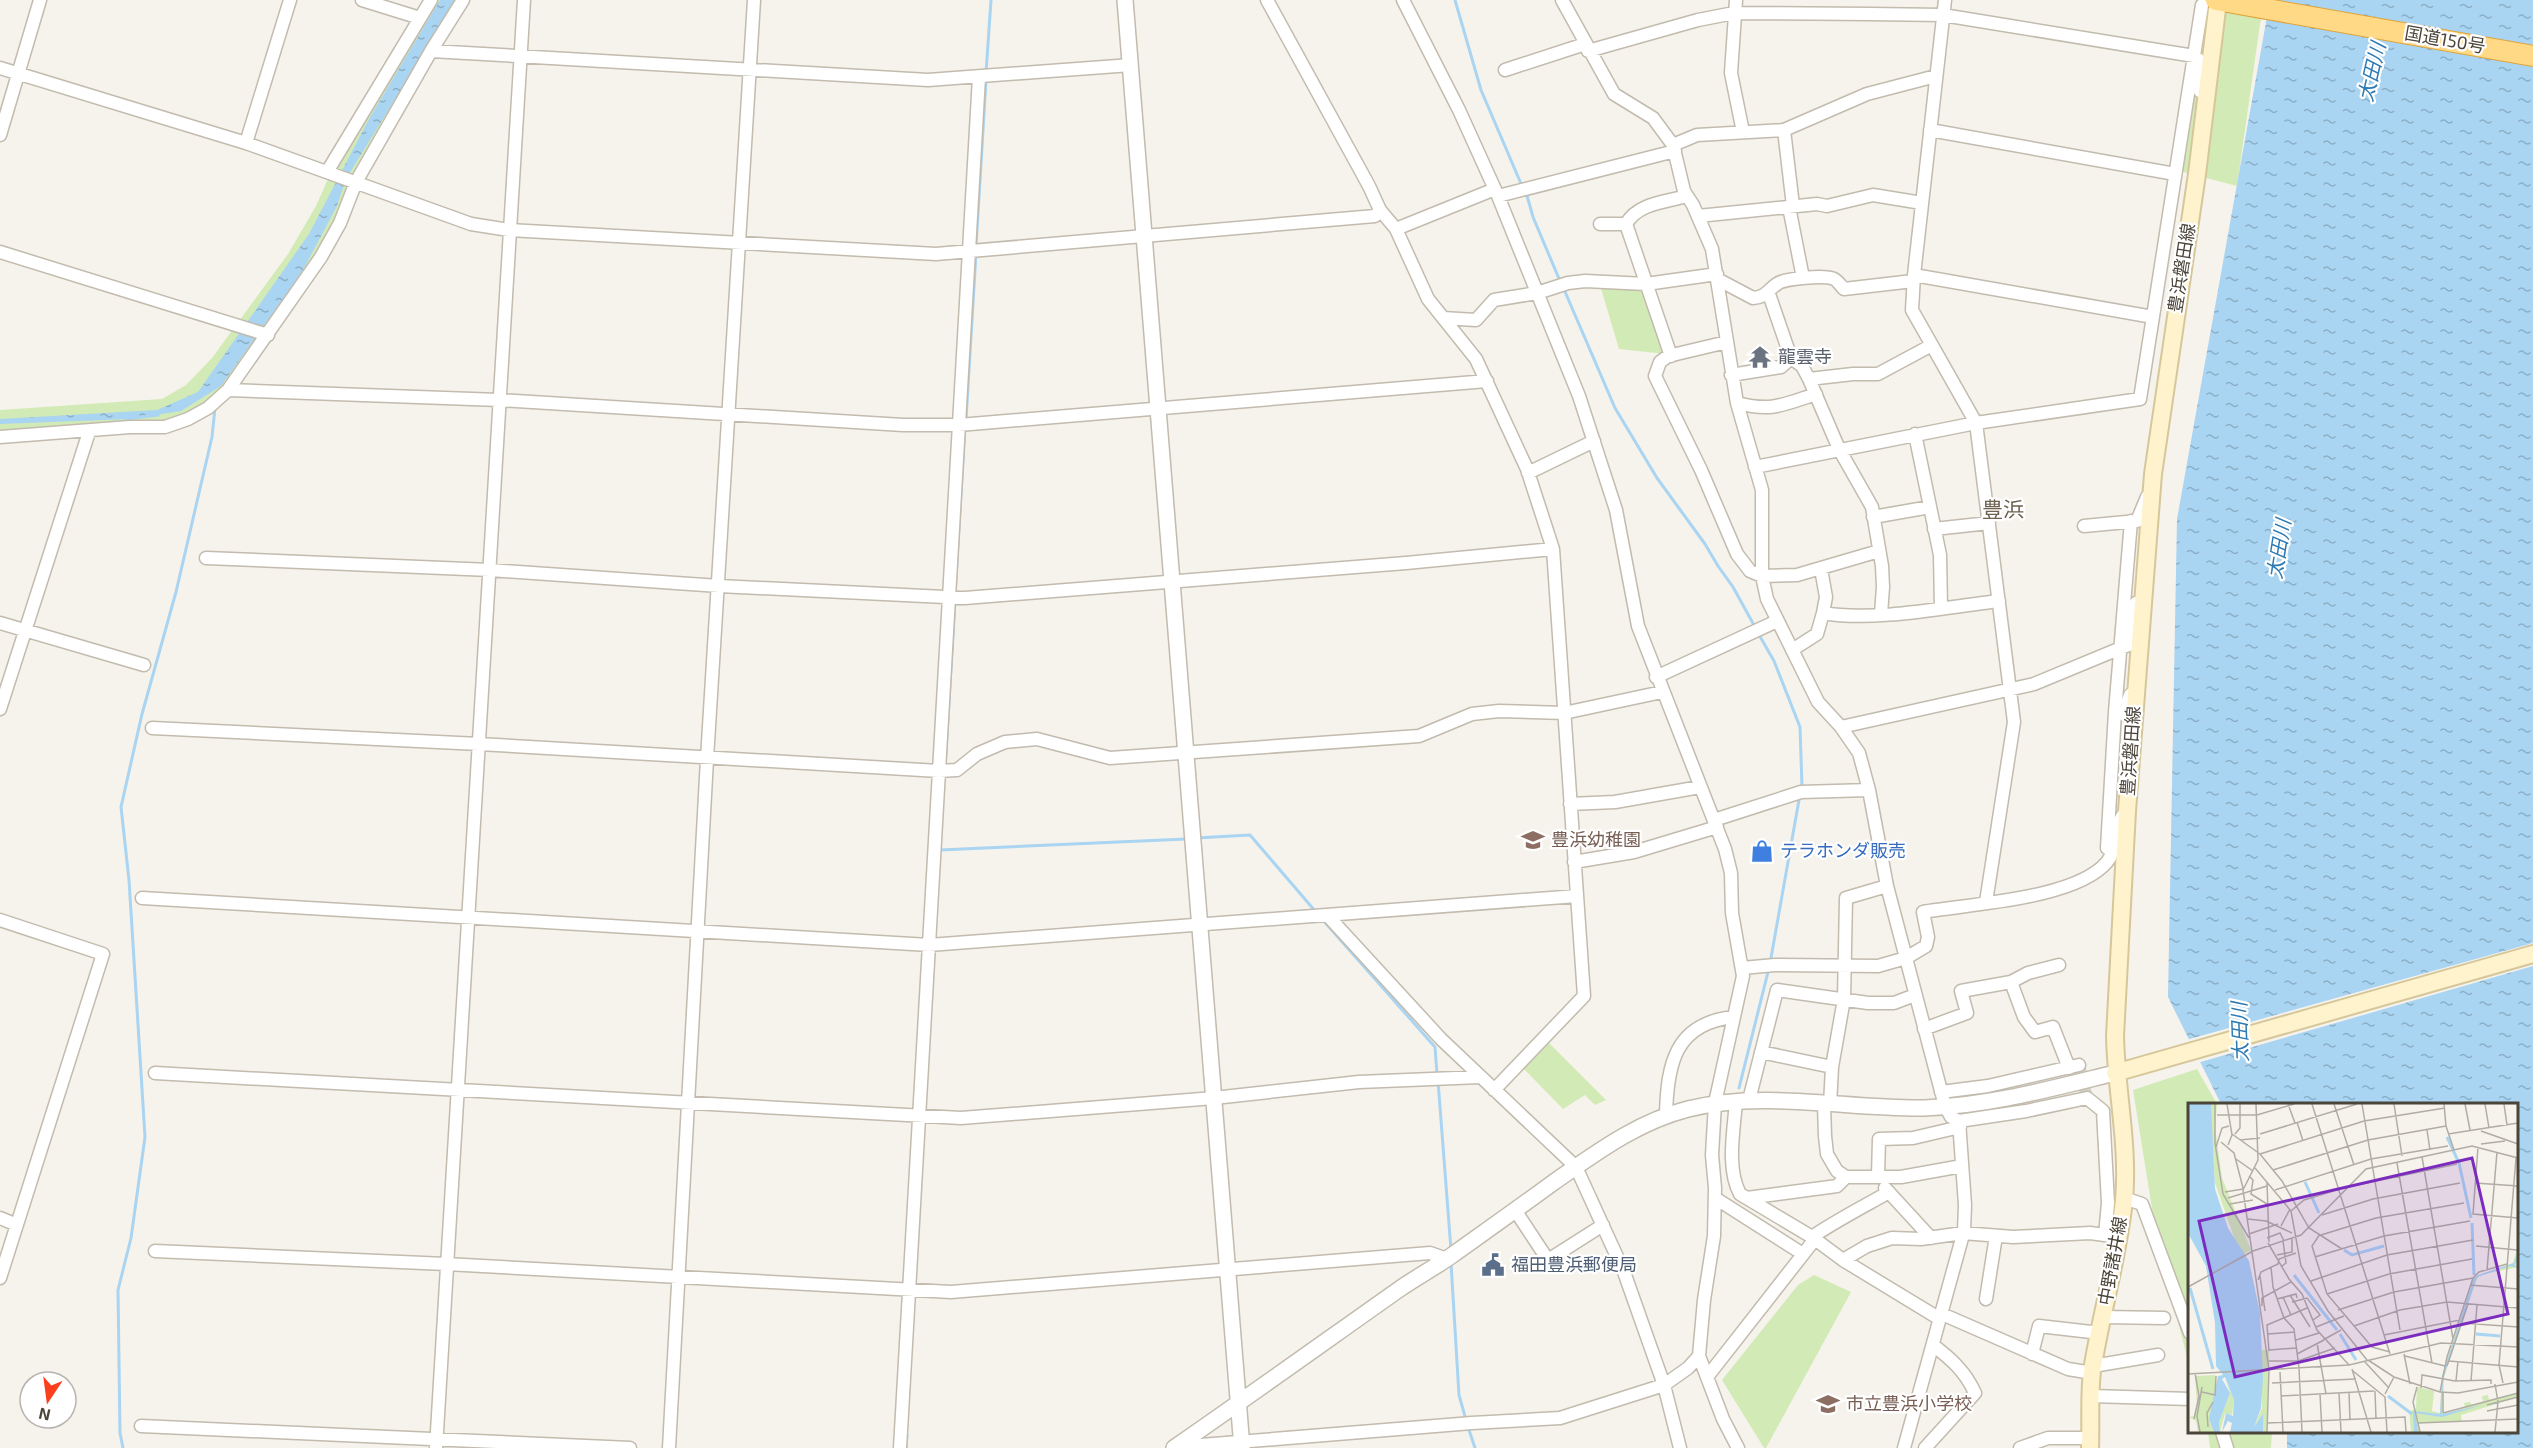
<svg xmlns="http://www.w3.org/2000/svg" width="2533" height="1448" viewBox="0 0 2533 1448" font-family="'Exo 2','Noto Sans JP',sans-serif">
<defs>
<pattern id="water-ripples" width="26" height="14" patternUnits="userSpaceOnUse" patternTransform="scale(1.5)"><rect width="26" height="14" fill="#a9d4f2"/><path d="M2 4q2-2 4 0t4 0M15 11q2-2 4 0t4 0" fill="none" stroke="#8caec5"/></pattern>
</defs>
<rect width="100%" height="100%" fill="#f6f3ec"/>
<path fill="#d2eab5" d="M431 0H462L340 223 217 400 179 422 0 433V410L162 399 186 385 212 358 288 254 316 206 343 145Z
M2206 0H2266L2260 24 2237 186 2176 170Z
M1600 285 1644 287 1666 354 1619 349Z
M1549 1043 1606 1100 1595 1105 1585 1095 1563 1109 1522 1067Z
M2197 1069 2217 1104H2190L2189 1364 2158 1246 2133 1090Z
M1814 1275 1851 1292 1766 1448H1764L1722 1380 1798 1285Z
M2208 1432H2272L2271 1448H2210Z"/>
<path fill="url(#water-ripples)" d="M440 0H456L346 179 337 206 302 272 221 386 181 411 130 419 0 424V419L157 410 198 392 309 234 369 119Z
M2270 0H2533V1448H2287V1432H2516V1104H2221L2168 997 2177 519Z"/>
<path fill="#f6f3ec" d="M2533 943V966L2197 1063 2186 1040Z"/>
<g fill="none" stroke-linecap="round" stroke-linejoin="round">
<path stroke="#a9d4f2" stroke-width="3" d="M1455 0 1481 90 1522 186
M986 73 991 0
M1526 192 1533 217 1560 281
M976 247 986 80
M1563 287 1615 408 1657 478 1705 544 1718 566 1733 587 1755 627
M126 419 158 415
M966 420 976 253
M955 594 965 427
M1758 633 1774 661 1800 727 1802 787
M945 768 955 601
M1196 838 1250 835 1316 912
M940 850 1186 839
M1322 919 1435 1047 1437 1074
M1771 958 1799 800
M1438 1081 1451 1250
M1739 1088 1768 972
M1451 1263 1459 1395 1466 1420
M1468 1427 1475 1448
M123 1448 120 1433 118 1290 131 1238 145 1137 129 880 121 807 142 714 176 592 212 437 215 408
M906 1448 907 1436"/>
<path stroke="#d4d0c8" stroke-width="12" stroke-dasharray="12 6" stroke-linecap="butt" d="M2079 1065 2087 1098"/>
<g stroke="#c2bbae" stroke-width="15">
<path id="minor" d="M362 0 420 18
M1267 0 1369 186 1380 210 1396 229 1428 299 1476 359 1527 469 1553 549 1584 996 1494 1090
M1403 0 1459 110 1498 196 1579 396 1616 510 1638 626 1725 849 1731 873 1732 913 1743 976 1715 1103 1712 1155 1715 1188 1714 1236 1704 1300 1699 1356 1723 1419 1738 1448
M1562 0 1614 94 1653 118 1673 145 1684 191 1693 205 1712 249 1737 403 1762 490V576L1767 599 1818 702 1841 727 1859 753 1869 790 1887 886 1945 1106 1951 1117 1959 1121 2026 1111 2087 1098 2103 1111 2108 1203 2105 1235
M1736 0 1731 73 1743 132
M1945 0 1914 275 1912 310 1976 423 2014 722 1986 902
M431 51 928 80 1131 65
M1588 51 1698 20 1734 13 1870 14 1943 15 2194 56 2199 60 2200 91
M0 68 246 143 471 224 509 230 936 254 1375 216 1380 210
M1505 70 1585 44
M1784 130 1793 206
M1930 130 2175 174
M0 135 40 0
M246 143 290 0
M1673 145 1697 135 1784 130 1867 94 1936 76
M327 172 431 0
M1498 196 1675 151
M1789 207 1803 278
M1698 216 1817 204 1827 206 1873 195 1922 203
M1600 224H1626
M1396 229 1495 189
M0 252 268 335
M1914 275 2153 317
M1719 280 1753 298C1766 297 1767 291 1777 284 1784 278 1826 275 1834 279 1838 281 1841 286 1844 289L1913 281
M1769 294 1791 358 1802 366 1809 379 1839 449 1872 507 1882 566 1883 587 1881 614
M1443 318 1476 320 1494 300 1537 293 1568 283 1585 281 1646 284 1717 274
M1727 342 1668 356 1660 362 1655 376 1701 470 1737 554 1750 571 1762 576 1797 575 1879 551
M1671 356 1626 224C1638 203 1665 202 1687 196
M1731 375 1781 367 1791 358
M1809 379 1853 374H1878L1932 345
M228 390 499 400 903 425H959L1487 381
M1737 403C1772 412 1782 405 1816 394
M1915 434 1940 555 1941 607
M0 437 130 427H165L188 419 208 408 228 390 321 257 340 223 356 182 431 51 463 0
M1755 467 1976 423 2140 399 2202 5
M1528 473 1594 441
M1873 517 1930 507
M2084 526 2137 521 2147 497
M1934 529 1989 523
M206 558 490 570 719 586 965 598 1406 563 1553 549
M1821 569 1826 597 1823 613C1875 622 1946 607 1999 601
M0 623 144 665
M1792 650 1817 634 1823 613
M1656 677 1777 621
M0 709 89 432
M2115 712 2123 714 2130 695 2135 692
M1841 727 2034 684 2121 648 2129 645 2136 603
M152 728 479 744 939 771 957 770 977 754 1005 742 1037 739 1110 758 1419 736 1472 714 1499 711 1564 713 1662 692
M1570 804 1615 802 1700 787
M1714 820 1801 792 1869 790
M2107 848 2115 712 2131 521
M1574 862 1634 852 1717 827
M142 898 929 945 1577 896
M1328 916 1441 1039 1576 1167 1624 1272 1664 1385 1680 1448
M0 920 103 954 0 1278
M1742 968 1775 965 1878 966 1906 958 1926 946 1928 937 1923 912C1970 904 2076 899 2107 862 2119 848 2112 825 2126 812
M2011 982 2024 1017 2035 1032 2053 1027 2069 1068
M1924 1029 1967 1013 1961 991 2011 982 2028 973 2059 965
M1761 1052 1832 1067
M155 1073 961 1118 1214 1098 1359 1082 1480 1077
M1941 1092 1988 1086 2079 1065
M1749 1100 1777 990 1868 1003H1894L1915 995
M1736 1101C1734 1130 1726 1168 1740 1194L1812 1237 1843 1260 1940 1319
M1824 1105 1825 1136 1827 1154 1837 1171 1846 1177H1901L1962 1166
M1830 1105 1832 1067 1844 999 1846 898 1887 886
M1666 1116C1667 1064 1675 1023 1734 1017
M1878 1176 1879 1139 1913 1138 1960 1127
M1885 1188 1931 1238
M1715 1198 1803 1254
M1747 1198 1837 1186 1846 1177
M2124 1198 2142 1204 2190 1333
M1515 1210 1548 1260 1603 1225
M0 1218 17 1225
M1812 1237C1837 1220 1863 1207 1889 1192
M155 1251 446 1264 951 1292 1430 1253 1447 1259
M1843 1260 1867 1246 1892 1238 1921 1239 1963 1233 2013 1237 2090 1233 2112 1236
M1986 1299 1996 1236
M1942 1314 2068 1369 2092 1373
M2103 1317 2164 1318
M2032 1354 2039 1326 2100 1333
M2093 1366 2158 1355
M1707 1377 1815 1239
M2091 1396 2190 1399
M141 1426 630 1448
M2222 1432 2227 1448
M1176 1447 1472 1423 1560 1418 1664 1385 1688 1368 1699 1356
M436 1448 524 0
M669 1448 707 759 754 0
M900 1448 979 77
M1904 1448 1964 1231 1965 1205 1959 1121
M1925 1448 1975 1393C1965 1371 1951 1359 1933 1345
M2020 1448 2048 1438H2090"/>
</g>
<g stroke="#c2bbae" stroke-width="18">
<path id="tertiary" d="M1125 0 1242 1448
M1174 1448C1249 1396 1323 1343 1398 1290 1415 1278 1434 1268 1451 1256 1486 1231 1520 1207 1554 1182 1596 1153 1637 1122 1688 1109 1765 1090 1845 1109 1924 1108 1989 1106 2053 1088 2115 1073"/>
</g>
<g stroke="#d6c79b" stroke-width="20">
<path id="secondary" d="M2115 1073 2533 954
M2090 1448C2091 1423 2089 1396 2092 1371 2101 1313 2118 1258 2124 1200 2129 1146 2116 1090 2115 1036L2127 811 2153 474 2197 174 2218 1"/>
</g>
<g stroke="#e0a43c" stroke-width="22">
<path id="trunk" d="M2216 0 2533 56"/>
</g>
<use href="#minor" stroke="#fff" stroke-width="12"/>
<use href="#tertiary" stroke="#fff" stroke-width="15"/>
<use href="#secondary" stroke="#fff3cd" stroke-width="16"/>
<use href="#trunk" stroke="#ffd985" stroke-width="20"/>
</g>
<defs>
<g id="temple-bare" transform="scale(1.8)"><path d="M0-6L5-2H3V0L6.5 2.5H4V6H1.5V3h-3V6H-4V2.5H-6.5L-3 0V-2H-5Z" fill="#6b7280" stroke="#fff" stroke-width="2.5" paint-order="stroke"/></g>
<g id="school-bare" transform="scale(1.8)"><path d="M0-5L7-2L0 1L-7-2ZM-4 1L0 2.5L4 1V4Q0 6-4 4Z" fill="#8d6e63" stroke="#fff" stroke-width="2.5" paint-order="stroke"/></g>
<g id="shop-bare" transform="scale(1.8)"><path d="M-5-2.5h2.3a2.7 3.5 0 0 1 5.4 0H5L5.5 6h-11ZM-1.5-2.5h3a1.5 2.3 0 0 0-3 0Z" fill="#3f7fe0" stroke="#fff" stroke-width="2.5" paint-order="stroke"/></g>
<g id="civic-bare" transform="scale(1.8)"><path d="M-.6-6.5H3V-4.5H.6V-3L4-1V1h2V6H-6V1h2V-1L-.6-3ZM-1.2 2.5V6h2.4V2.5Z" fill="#5c6f8a" stroke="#fff" stroke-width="2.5" paint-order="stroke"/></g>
</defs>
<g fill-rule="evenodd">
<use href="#temple-bare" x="1760" y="357"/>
<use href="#school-bare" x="1533" y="840"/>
<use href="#shop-bare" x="1762" y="851"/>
<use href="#civic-bare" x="1493" y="1265"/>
<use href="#school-bare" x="1828" y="1404"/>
</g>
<g text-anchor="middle" stroke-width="4.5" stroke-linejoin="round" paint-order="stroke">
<g font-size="18" fill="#4b4439" stroke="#fff">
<text transform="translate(2445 40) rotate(10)" y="6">国道150号</text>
<text transform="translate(2182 268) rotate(-81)" y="6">豊浜磐田線</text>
<text transform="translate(2131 751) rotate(-86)" y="6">豊浜磐田線</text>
<text transform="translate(2113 1261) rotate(-80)" y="6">中野諸井線</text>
</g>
<g font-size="18" fill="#5b616d" stroke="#fff" text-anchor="start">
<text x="1778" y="363">龍雲寺</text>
</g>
<g font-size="18" fill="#785e54" stroke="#fff" text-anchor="start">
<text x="1551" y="846">豊浜幼稚園</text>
<text x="1846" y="1410">市立豊浜小学校</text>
</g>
<g font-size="18" fill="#366cbe" stroke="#fff" text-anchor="start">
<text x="1780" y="857">テラホンダ販売</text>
</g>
<g font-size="18" fill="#4e5e75" stroke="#fff" text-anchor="start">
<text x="1511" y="1271">福田豊浜郵便局</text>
</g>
<g font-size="20" font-style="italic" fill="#2e7ab2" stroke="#fff">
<text transform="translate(2372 72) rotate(-77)" y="7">太田川</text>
<text transform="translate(2279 549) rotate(-81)" y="7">太田川</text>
<text transform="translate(2240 1032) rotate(-92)" y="7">太田川</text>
</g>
<g font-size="21" fill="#6e6250" stroke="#fff">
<text x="2003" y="517">豊浜</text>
</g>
</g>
<g transform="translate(2188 1103)">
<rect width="330" height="330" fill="#f6f3ec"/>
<path d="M22 1H29L27 25 34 75 63 147 56 151 49 143 27 80ZM330 143V164L292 172 288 178 256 274 255 311 277 305 276 300 282 299 284 303 300 297 295 298 294 293 300 292 301 297 330 290V294L273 312 274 318 231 320 229 312 232 329H223L221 308 228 306 229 284 246 288 244 308 252 310 254 272 286 174 325 160ZM74 247H81L79 329H75L74 312 65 326 74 305ZM27 272V300L21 316 26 329H10L8 318 1 314 6 313 9 302 7 273ZM37 274 46 297 44 312 37 310 32 329 31 319 42 290Z" fill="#d2eab5"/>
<path d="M0 1H23L27 86 40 125 61 158 72 210 75 275 73 305 66 324 75 311V329H42L44 320 40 318 34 329 38 310 45 313 46 297 37 274 34 276 42 290 31 319 32 329H26L21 316 30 273 35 272 28 263 27 220 18 163 0 130ZM330 149V157L326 162 330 165 322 163 289 174 255 276 254 311 294 302 254 314 227 310 230 329H226L225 308 252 311 254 273 286 175 290 172 326 160Z" fill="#a9d4f2"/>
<path fill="none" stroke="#a9d4f2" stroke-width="3" d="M259 34 271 60 283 115M117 79 131 110M284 120 286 172M156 147 164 152 196 143M106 172 149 227M2 185 25 266M152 231 168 257M288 231 312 233M200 293 224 311"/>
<path fill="none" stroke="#b2ada4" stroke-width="1.5" d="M27 1V40L35 91 61 135M39 1 44 32 40 42M68 1 70 57 55 87 81 266M100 1 107 20M124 1 202 251M146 1 166 62M174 1 212 227M206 1 214 53M256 1 258 23 266 47M277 1 282 27M297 1 301 25M316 1 319 22M29 12H69L106 1M109 19 115 38M239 27 242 47M293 28 330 41M44 31 72 51 94 78 121 125 154 146M47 31 52 25V1M72 31 169 1M260 31 330 20M52 37 72 35M33 39 46 50 55 85M293 41 317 38M28 44 34 25 41 23M290 44 285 111 330 115M72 51 176 18 257 5M234 54 265 236M48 56 65 68M209 60 244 260M67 65 103 108 113 163 140 208 179 257M85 67 180 37 258 23M61 73 65 77 63 91 79 101M79 79 81 139M287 80 330 83M160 84 269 61M87 87 183 56 260 43M37 89 55 86M40 95 79 83M42 101 65 97M103 108 116 97 152 86M134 112 185 96 272 80M60 116 78 118M78 118 104 130M93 123 102 106M61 131 90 121M132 131 124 143 139 191 184 244 202 249M133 132 188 115 276 100M79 135 92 130 96 138M80 140 101 176 114 191 129 227 161 262M288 143 329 147M65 148 113 132 178 66 284 43 330 55M89 152 104 149V136M127 154 196 133 282 118M94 163 98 160 95 138M83 164 85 184 96 215 106 226 111 265M299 167 309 49M72 173 77 208M70 177 73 169 90 161 91 156 108 150M123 178 199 152 285 137M282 182 330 186M0 184 65 148M139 191 201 171 284 156M102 192 122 224M95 194 103 212M89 196 108 191 109 195M104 199 119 195 132 212 125 217M74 203V195L103 179M150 207 206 189 285 175M274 220 330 224M166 223 212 207 259 199 330 205M128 224 156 213M80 231 107 229M196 232 272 217M108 237 131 230M135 237 153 227M129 240 138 291M81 247 108 245M81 248 79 222 119 205M109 251 136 237M216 251 222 281M217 253 257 263M180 257 206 274 252 289 270 290 330 279M81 258H110L147 245M176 258 201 285M261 258 330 264M259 263 280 201M111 265 114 329M164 266 183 329M165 268 197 294 199 329M92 269 95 329M0 271 161 262 253 240 330 244M268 278 270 258M283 278 289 202M84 280 168 276M315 280 311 262 328 55M307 281 310 299 307 329M229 284 225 299 232 329M233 285 234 272 267 278 303 277V281M187 288 188 316M14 289 27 292 28 273M161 289 162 318M252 289 259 254 285 175 291 169 319 161M255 289V310M151 290 153 329M132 291 134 329M197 291 206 274M93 293 186 288M299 302 330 294M299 308 330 302M255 310 330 290M6 316 11 293 7 270M80 320 217 314 218 329M230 320 330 316M20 324 19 310 25 299M12 329 9 313 14 284M79 329 81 266"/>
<path fill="#7b2cbf" fill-opacity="0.15" stroke="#7b2cbf" stroke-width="3" d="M284 55 320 211 47 274 11 118Z"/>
<rect width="330" height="330" fill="none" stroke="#4b4439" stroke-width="3"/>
</g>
<g transform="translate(48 1400) rotate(193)"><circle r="28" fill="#ffffff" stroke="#b7b4b0" stroke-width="1.5"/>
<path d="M0-4.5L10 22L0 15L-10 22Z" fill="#fc3f1d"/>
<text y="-9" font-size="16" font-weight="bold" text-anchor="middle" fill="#4b4439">N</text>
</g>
</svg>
